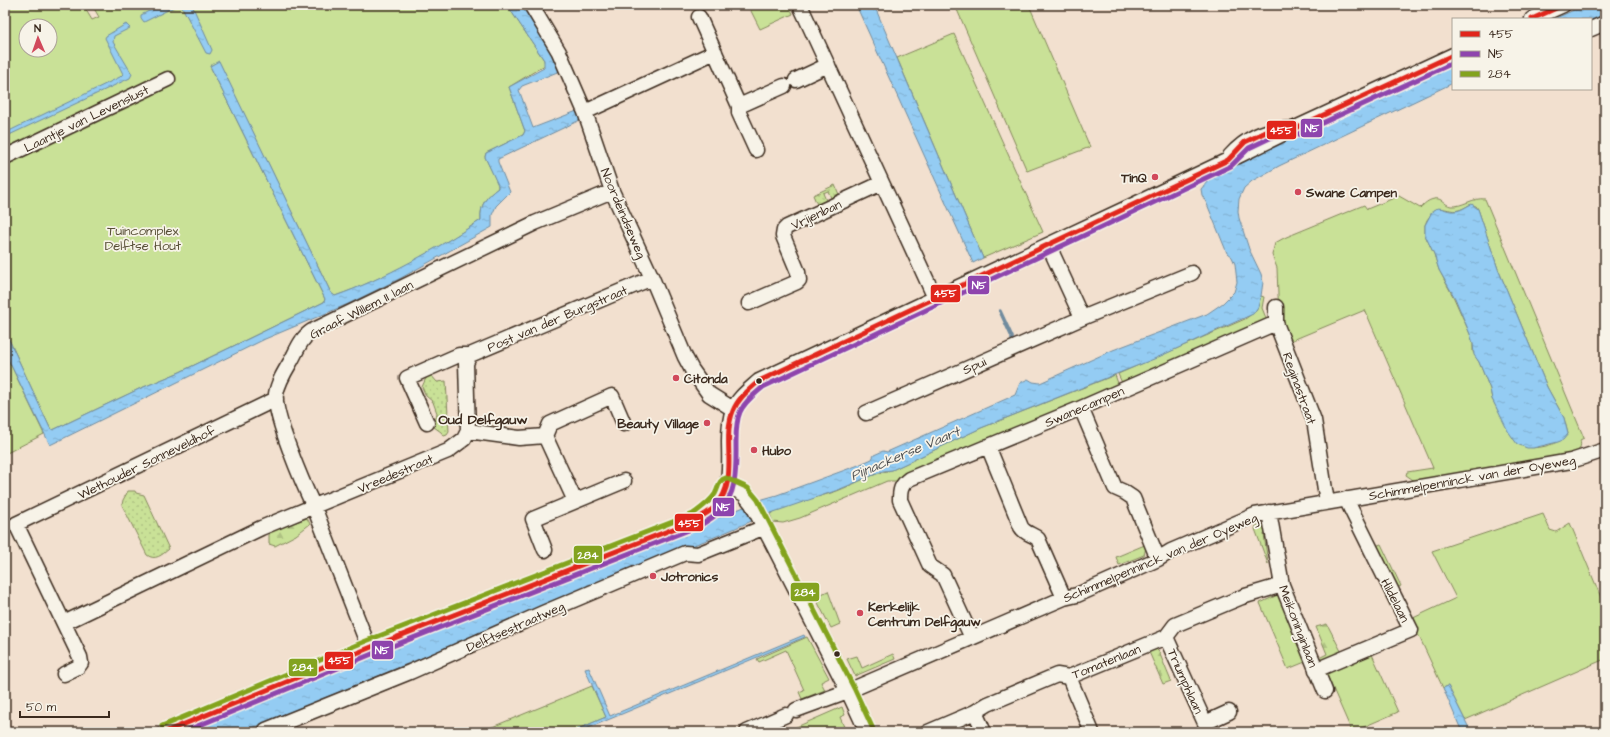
<svg xmlns="http://www.w3.org/2000/svg" width="1610" height="737" viewBox="0 0 1610 737" font-family="'Architects Daughter',sans-serif">
<defs>
<pattern id="forest-firs" width="22" height="20" patternUnits="userSpaceOnUse"><rect width="22" height="20" fill="#c9e197"/><path d="M5 1l3.5 6h-7zM16 11l3.5 6h-7z" fill="#aec182"/></pattern>
<pattern id="park-dots" width="8" height="8" patternUnits="userSpaceOnUse"><rect width="8" height="8" fill="#c9e197"/><path d="M2 2h.1M6 6h.1" fill="none" stroke="#aec182" stroke-width="1.8" stroke-linecap="round"/></pattern>
<pattern id="water-ripples" width="26" height="14" patternUnits="userSpaceOnUse"><rect width="26" height="14" fill="#94ccf3"/><path d="M2 4q2-2 4 0t4 0M15 11q2-2 4 0t4 0" fill="none" stroke="#80afd0"/></pattern>
</defs>
<rect width="100%" height="100%" fill="#f2e0cf"/>
<filter id="ink" filterUnits="userSpaceOnUse"><feTurbulence type="fractalNoise" baseFrequency=".025" numOctaves="2"/><feDisplacementMap in="SourceGraphic" scale="8" xChannelSelector="R" yChannelSelector="G"/><feConvolveMatrix kernelMatrix="1 2 1 2 8 2 1 2 1" color-interpolation-filters="sRGB"/></filter>
<g filter="url(#ink)">
<path fill="#c9e197" stroke="#82865a" fill-rule="evenodd" d="M5 5H83L92 20 99 17 92 5H507L544 60 545 65 509 87 525 131 523 135 486 153 485 157 498 184V188C486 197 480 204 481 220 437 249 385 279 335 296L331 293 219 62 210 66 325 299 324 302 180 372 139 389 53 430 50 428 5 331ZM26 26H50V50H26Z
M748 5H789L793 14 760 29Z
M955 5H1029L1090 147 1027 171Z
M954 34 1043 232 983 258 897 58Z
M1399 196 1420 208C1424 204 1428 200 1434 199 1442 197 1444 205 1451 206 1463 207 1473 197 1485 199L1584 438 1580 440C1582 447 1579 451 1573 455L1416 482 1406 475 1407 472 1433 468 1365 310 1288 342 1279 321 1277 268 1272 255 1275 243 1284 238 1364 205 1367 209ZM1469 205 1476 206 1478 209 1498 269 1547 387 1564 418 1568 434C1558 446 1526 454 1515 441L1492 399 1490 389 1479 362 1473 352V343L1470 334 1454 298 1439 270 1434 254 1425 235V225L1427 220 1435 209C1452 207 1452 216 1469 205Z
M1261 296 1264 297 1262 308 1268 323 1123 385 1118 374 1245 319 1256 311Z
M5 353 44 434 5 454Z
M1115 375 1119 386 898 481H887L800 518 783 523 773 522 770 514C787 503 817 498 837 491 855 484 873 473 892 470L981 428Z
M1543 514 1550 530 1556 532 1570 523 1605 607V659L1465 720 1448 686 1443 688 1411 619 1456 598 1432 551Z
M1263 525 1267 527 1268 533 1264 534 1268 564 1255 529 1256 526Z
M1147 544 1144 555 1119 565 1116 557Z
M1381 544 1401 586 1393 590 1373 547Z
M828 591 840 624 831 628 815 597Z
M1280 594 1310 660 1288 669 1260 603Z
M807 637 829 678 821 682 825 690 802 699 799 692 804 690 786 650 759 662 757 659Z
M1371 652 1398 712 1352 732 1327 675 1330 669Z
M893 654 895 659 855 676 847 659 857 656 862 668Z
M592 686 606 717 571 732H480Z
M842 707 845 715 840 717 846 732H785Z"/>
<path fill="url(#forest-firs)" stroke="#82865a" d="M307 518 310 524 296 535 275 546 269 544V532Z
M1327 624 1341 651 1340 655 1321 660 1319 658 1327 654 1316 627Z
M1156 649 1159 652 1171 681 1163 684 1149 652Z"/>
<path fill="url(#park-dots)" stroke="#82865a" d="M835 185 840 197 832 200 828 191 823 193 827 203 818 207 813 195Z
M431 375 437 382 446 381 449 432 447 435 444 436 441 432 434 427 437 413 433 402 426 396 422 387 426 378Z
M128 491H135L136 493 144 495 169 549C162 555 155 561 147 555L122 505 123 500Z"/>
<path fill="url(#water-ripples)" stroke="#708b9e" d="M161 5H178L144 22 141 18V15Z
M181 5H192L212 50 210 54 206 53Z
M507 5H521L558 62 560 71 522 86 519 90 533 128 577 111 580 120 498 159V162L510 192 496 206 492 215V227L401 278 348 304 265 339 50 445 5 353V331L50 428 53 430 139 389 180 372 324 302 325 299 210 66 219 61 331 293 335 296C384 279 438 248 481 220 480 204 486 197 498 188V185L485 157 486 153 523 135 525 131 509 87 544 68V60Z
M856 5H874L983 258 973 263Z
M1585 5H1605V14L1591 20V19H1554Z
M126 24 130 28 114 36 113 42 132 74 130 78 5 137V133L120 77 123 74 105 38 106 36Z
M1453 65V83L1279 166 1252 181 1244 188 1239 199 1238 211 1239 218 1249 249 1261 274 1263 282 1261 296 1258 307 1253 314 1154 359 981 428 892 470 883 471 838 490 768 514 717 536 590 586 460 642 243 732H180L322 674 689 530 763 499 777 495 856 466 872 459 874 455 883 451 887 452 1015 395 1020 383 1028 379 1033 382 1040 383 1113 350 1207 314 1223 303 1234 292 1237 282 1235 264 1232 257 1227 253 1207 204 1202 195 1201 189C1210 177 1225 169 1237 163Z
M1472 204 1478 209 1498 269 1547 387 1564 418 1568 434 1563 440 1558 442 1533 448H1527L1517 444 1508 431 1492 399 1490 389 1479 362 1474 355 1473 343 1470 334 1455 298 1439 270 1434 254 1425 235V225L1433 210C1441 205 1446 212 1454 211 1462 211 1466 206 1472 204Z
M804 635 805 637 579 732H571L606 717 585 669 589 668 610 716Z
M1448 686 1471 732H1462L1443 688Z"/>
<g fill="none" stroke-linecap="round" stroke-linejoin="round">
<path stroke="#708b9e" stroke-width="3.5" d="M1000 311 1012 337V345"/>
<g stroke="#3b2a1e" stroke-width="17">
<path id="minor" d="M531 5 559 52 585 112 612 191 652 278 685 357 692 370 709 394 733 409
M800 5 935 298
M699 17 739 106V113L756 150
M1532 19 1563 5
M1591 29 1605 23
M796 80 828 65
M739 106 784 86
M585 112 715 52
M1230 156C1245 139 1266 128 1289 129
M5 157 168 79
M1051 244 1053 255 1082 318
M749 303 797 282 799 280 798 272 783 236 784 230 787 227 882 183
M1276 307V323
M1081 408 1115 488 1124 492 1133 498 1158 559
M866 413 1082 318 1192 273
M427 423 407 378 459 355H470
M468 431 519 438 545 436 550 424 612 396 624 424
M545 436 575 501
M988 446 1021 527C1025 534 1033 534 1038 539L1064 598
M726 485 744 494 752 504 848 691 867 732
M1269 512 1282 585 1325 691
M545 550 533 519 624 481
M64 623 261 528 448 451 464 439 468 431 466 363 470 355 652 278
M1166 637 1205 723 1229 712
M972 638 943 575 930 566 900 500C900 490 901 485 909 479L1081 408 1276 323 1314 420 1327 502
M369 648 314 507C304 486 273 415 276 394 278 382 285 371 291 361 297 350 301 338 312 331L535 223 612 191
M1316 670 1411 630 1346 499
M64 674 78 667 81 663 80 657 16 524 276 399
M1069 677 1092 732
M796 710 848 691 1064 598 1077 595 1158 559 1171 551 1255 515 1571 461 1605 450
M975 712 984 732
M266 730 410 672 543 613 685 553 698 554 765 527
M165 732 369 648 696 520C704 514 713 510 718 503 732 486 729 461 729 441 729 431 729 420 733 410 738 398 749 390 759 381L935 298 1131 206 1228 160 1238 156 1291 130 1453 55
M747 732 786 715
M928 732 975 712 988 704 1057 675 1069 677 1166 637 1175 625 1242 597 1282 585"/>
</g>
<use href="#minor" stroke="#f7f3e8" stroke-width="14"/>
<g stroke="#f7f3e8" stroke-width="8">
<path id="bus-1" d="M1532 19 1563 5
M165 732 369 648 696 520C703 515 710 512 716 506 740 479 721 441 733 411 738 398 749 390 759 381L1228 160 1245 142 1270 130H1291L1453 55"/>
</g>
<g stroke="#f7f3e8" stroke-width="8">
<path id="bus-2" d="M183 732 372 654 699 526C706 522 713 518 719 512 738 494 736 466 736 442 736 432 736 421 740 412 745 401 755 394 763 387L1231 166 1249 148 1272 137 1294 136 1453 63"/>
</g>
<g stroke="#f7f3e8" stroke-width="8">
<path id="bus-3" d="M162 726 366 641 693 514C701 508 710 502 715 494 719 487 718 480 726 478L748 488 758 500 854 688 873 729"/>
</g>
<use href="#bus-1" stroke="#e1251b" stroke-width="5"/>
<use href="#bus-2" stroke="#8e44ad" stroke-width="5"/>
<use href="#bus-3" stroke="#83a31f" stroke-width="5"/>
</g>
</g>
<g fill="#d1495b" stroke="#f7f3e8" stroke-width="1.5">
<circle cx="1155" cy="177" r="4"/>
<circle cx="1298" cy="192" r="4"/>
<circle cx="676" cy="378" r="4"/>
<circle cx="707" cy="423" r="4"/>
<circle cx="754" cy="450" r="4"/>
<circle cx="653" cy="576" r="4"/>
<circle cx="860" cy="613" r="4"/>
</g>
<g fill="#3b2a1e" stroke="#f7f3e8" stroke-width="1.5">
<circle cx="759" cy="381" r="3.5"/>
<circle cx="837" cy="654" r="3.5"/>
</g>
<g text-anchor="middle" stroke-width="3.5" stroke-linejoin="round" paint-order="stroke">
<g font-size="13" fill="#3b2a1e" stroke="#f7f3e8">
<text transform="translate(86 118) rotate(-26)" y="5">Laantje van Levenslust</text>
<text transform="translate(624 213) rotate(67)" y="5">Noordeindseweg</text>
<text transform="translate(816 214) rotate(-25)" y="5">Vrijenban</text>
<text transform="translate(361 309) rotate(-27)" y="5">Graaf Willem II laan</text>
<text transform="translate(557 318) rotate(-23)" y="5">Post van der Burgstraat</text>
<text transform="translate(974 365) rotate(-24)" y="5">Spui</text>
<text transform="translate(1300 388) rotate(70)" y="5">Reginastraat</text>
<text transform="translate(1084 406) rotate(-23)" y="5">Swanecampen</text>
<text transform="translate(146 462) rotate(-26)" y="5">Wethouder Sonneveldhof</text>
<text transform="translate(395 473) rotate(-23)" y="5">Vreedestraat</text>
<text transform="translate(1472 477) rotate(-10)" y="5">Schimmelpenninck van der Oyeweg</text>
<text transform="translate(1160 557) rotate(-23)" y="5">Schimmelpenninck van der Oyeweg</text>
<text transform="translate(1396 600) rotate(63)" y="5">Hildelaan</text>
<text transform="translate(515 626) rotate(-24)" y="5">Delftsestraatweg</text>
<text transform="translate(1299 626) rotate(69)" y="5">Meikoninginlaan</text>
<text transform="translate(1106 661) rotate(-22)" y="5">Tomatenlaan</text>
<text transform="translate(1186 681) rotate(66)" y="5">Triumphlaan</text>
</g>
<g font-size="13" font-weight="bold" fill="#3b2a1e" stroke="#f7f3e8" text-anchor="start">
<text x="1147" y="182" text-anchor="end">TinQ</text>
<text x="1306" y="197">Swane Campen</text>
<text x="684" y="383">Citonda</text>
<text x="699" y="428" text-anchor="end">Beauty Village</text>
<text x="762" y="455">Hubo</text>
<text x="661" y="581">Jotronics</text>
<text x="868" y="611">Kerkelijk<tspan x="868" dy="15">Centrum Delfgauw</tspan></text>
</g>
<g font-size="13" fill="#574f36" stroke="#f7f3e8">
<text x="143" y="235">Tuincomplex<tspan x="143" dy="15">Delftse Hout</tspan></text>
</g>
<g font-size="14" font-weight="bold" fill="#3b2a1e" stroke="#f7f3e8">
<text x="483" y="424">Oud Delfgauw</text>
</g>
<g font-size="14" font-style="italic" fill="#515253" stroke="#f7f3e8">
<text transform="translate(905 453) rotate(-23)" y="5">Pijnackerse Vaart</text>
</g>
</g>
<g stroke="#f7f3e8" stroke-width="1.5">
<rect x="1300" y="118" width="23" height="20" rx="4" fill="#8e44ad"/>
<rect x="1266" y="120" width="31" height="20" rx="4" fill="#e1251b"/>
<rect x="967" y="275" width="23" height="20" rx="4" fill="#8e44ad"/>
<rect x="930" y="284" width="31" height="19" rx="4" fill="#e1251b"/>
<rect x="712" y="497" width="23" height="20" rx="4" fill="#8e44ad"/>
<rect x="674" y="513" width="30" height="19" rx="4" fill="#e1251b"/>
<rect x="573" y="545" width="30" height="19" rx="4" fill="#83a31f"/>
<rect x="790" y="582" width="30" height="20" rx="4" fill="#83a31f"/>
<rect x="371" y="640" width="23" height="20" rx="4" fill="#8e44ad"/>
<rect x="324" y="651" width="30" height="19" rx="4" fill="#e1251b"/>
<rect x="288" y="658" width="30" height="19" rx="4" fill="#83a31f"/>
</g>
<g font-size="11" text-anchor="middle" font-weight="bold" fill="#fff">
<text x="1312" y="132">N5</text>
<text x="1281" y="134">455</text>
<text x="979" y="289">N5</text>
<text x="945" y="297">455</text>
<text x="723" y="511">N5</text>
<text x="689" y="527">455</text>
<text x="588" y="559">284</text>
<text x="805" y="596">284</text>
<text x="382" y="654">N5</text>
<text x="339" y="664">455</text>
<text x="303" y="671">284</text>
</g>
<rect width="1610" height="737" fill="none" stroke="#f7f3e8" stroke-width="20"/>
<rect x="10" y="10" width="1590" height="717" fill="none" stroke="#3b2a1e" stroke-width="1.5" filter="url(#ink)"/>
<rect x="1452" y="18" width="140" height="72" fill="#f7f3e8" stroke="#aca397"/>
<rect x="1460" y="31" width="20" height="6" fill="#e1251b" stroke="#aca397"/>
<text x="1488" y="38" font-size="12" fill="#3b2a1e">455</text>
<rect x="1460" y="51" width="20" height="6" fill="#8e44ad" stroke="#aca397"/>
<text x="1488" y="58" font-size="12" fill="#3b2a1e">N5</text>
<rect x="1460" y="71" width="20" height="6" fill="#83a31f" stroke="#aca397"/>
<text x="1488" y="78" font-size="12" fill="#3b2a1e">284</text>
<g transform="translate(38 38) rotate(358)"><circle r="19" fill="#f7f3e8" stroke="#aca397"/>
<path d="M0-3L7 15L0 10L-7 15Z" fill="#d1495b"/>
<text y="-6" font-size="11" font-weight="bold" text-anchor="middle" fill="#3b2a1e">N</text>
</g>
<path d="M20 711v6h89v-6" fill="none" stroke="#3b2a1e" stroke-width="2"/>
<text x="26" y="711" font-size="12" fill="#3b2a1e" stroke="#f7f3e8" stroke-width="3" paint-order="stroke">50 m</text>
</svg>
